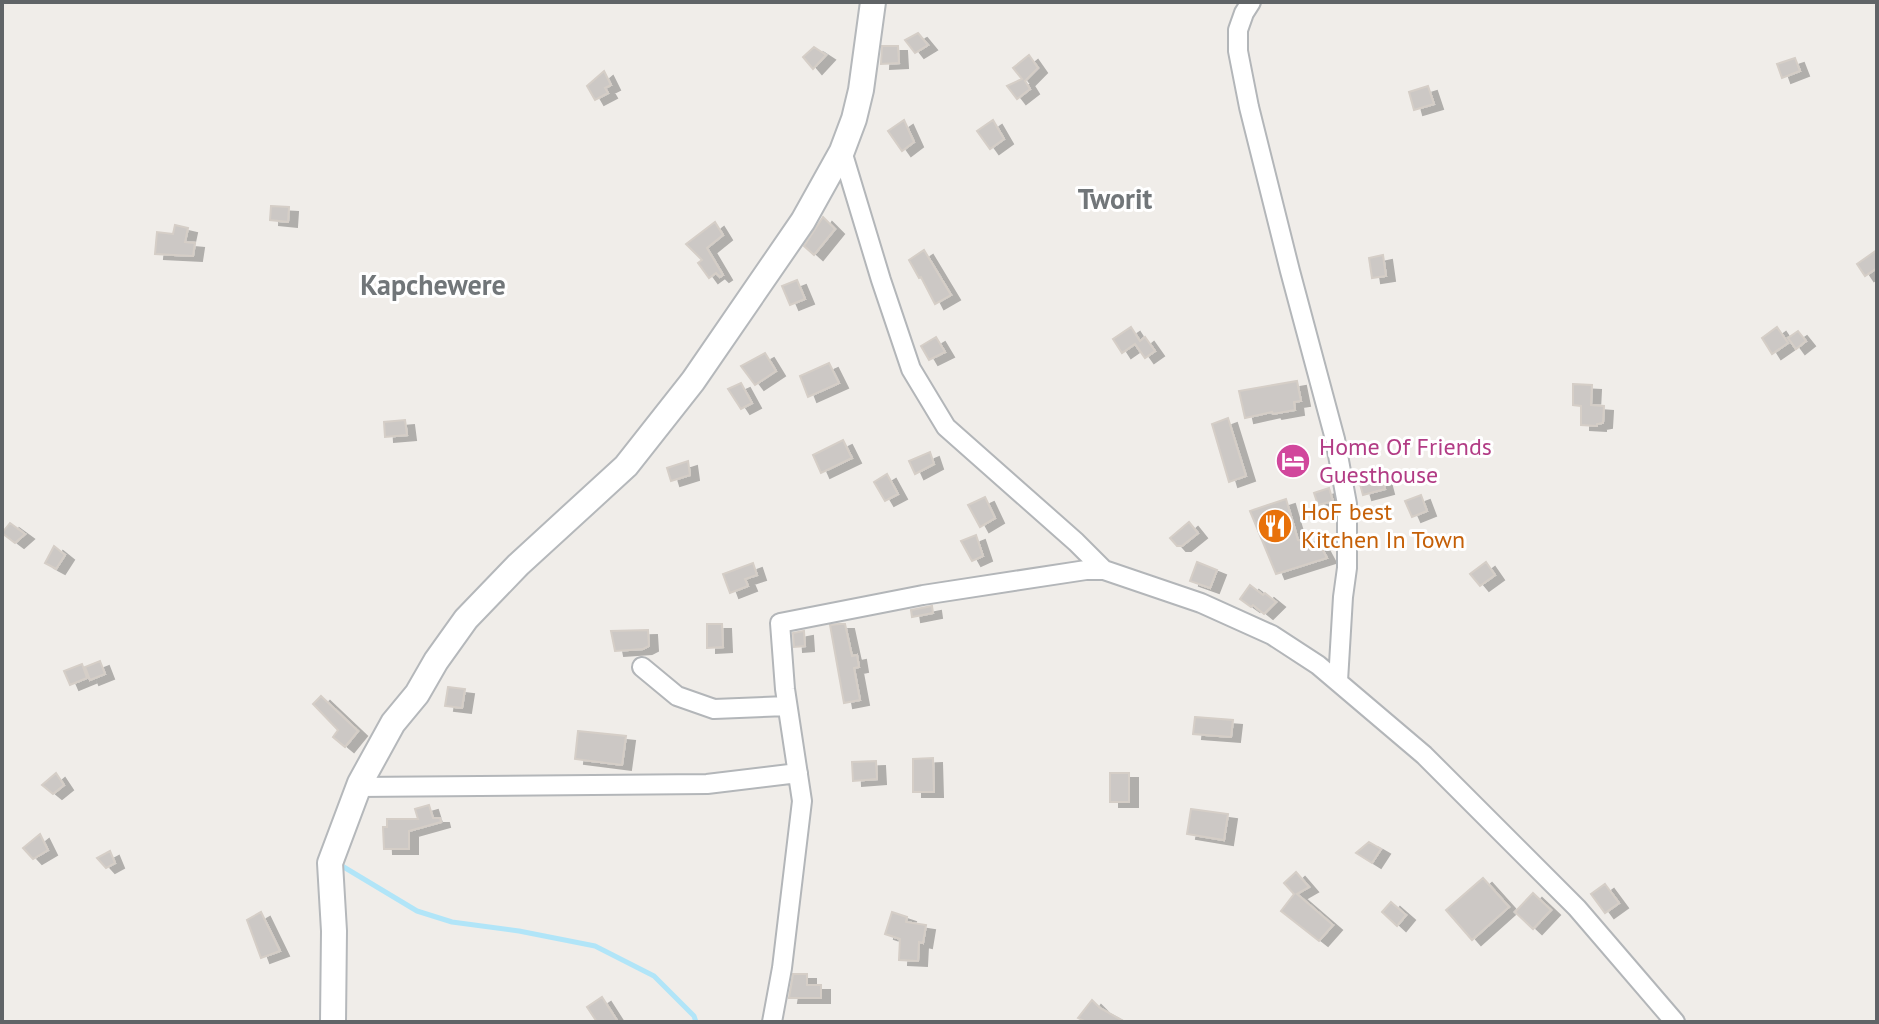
<svg xmlns="http://www.w3.org/2000/svg" width="1879" height="1024" viewBox="0 0 1879 1024" font-family="'PT Sans',sans-serif">
<defs>
<filter id="shadow"><feDropShadow dx="9" dy="5" stdDeviation="0" flood-color="#0004"/></filter>
</defs>
<rect width="100%" height="100%" fill="#f0ede9"/>
<g fill="none" stroke-linecap="round" stroke-linejoin="round">
<path stroke="#b1e5f8" stroke-width="5" d="M342 866 417 911 452 922 519 931 595 946 654 976 694 1016 696 1022"/>
</g>
<path fill="#ccc8c5" stroke="#d5cec7" stroke-width="2" filter="url(#shadow)" d="M918 33 928 45 915 53 905 40Z
M882 46H898L899 63 881 64Z
M814 47 826 55 813 69 803 57Z
M1029 55 1038 68 1025 81 1030 89 1017 99 1007 86 1022 79 1013 68Z
M1795 58 1800 71 1782 78 1777 64Z
M604 71 611 85 605 88 608 93 595 100 587 86Z
M1428 86 1434 104 1414 110 1409 92Z
M904 120 914 142 902 151 888 131Z
M993 120 1004 139 990 149 977 131Z
M271 206 289 207 288 222 270 220Z
M823 217 835 229 814 255 804 246Z
M715 222 723 235 707 248 723 275 720 277 716 273 709 278 698 263 702 260 686 244Z
M175 225 188 228 185 242 195 243 193 256 155 254 157 232 173 234Z
M924 250 951 295 935 304 921 277 919 278 909 260Z
M1877 250V268L1865 276 1857 264Z
M1383 255 1386 276 1372 278 1369 258Z
M797 280 805 299 790 305 782 286Z
M1131 327 1140 341 1145 337 1155 351 1145 358 1135 344 1122 353 1113 339Z
M1777 327 1788 343 1772 354 1762 338Z
M1798 331 1806 341 1796 349 1788 338Z
M936 337 945 352 929 360 921 346Z
M765 353 776 371 755 385 741 366Z
M829 363 839 383 808 397 800 376Z
M1297 381 1301 401 1294 402 1295 410 1273 414 1272 412 1245 418 1239 391Z
M741 383 752 403 741 409 728 389Z
M1573 384 1592 385 1591 405 1604 406 1603 423 1597 424V426L1581 425V406L1573 405Z
M1228 418 1246 476 1229 482 1212 424Z
M405 420 407 435 385 437 384 422Z
M843 440 852 458 821 473 813 455Z
M930 452 934 464 915 474 909 461Z
M688 461 690 475 671 481 667 468Z
M1380 470 1385 489 1363 495 1358 477Z
M887 474 898 494 885 501 874 482Z
M1329 488 1333 501 1318 505 1314 493Z
M1421 495 1427 511 1412 517 1405 501Z
M985 497 995 518 980 527 968 505Z
M1286 499 1298 540 1319 543 1327 558 1276 574 1250 511Z
M1189 522 1198 533 1182 546H1177L1170 538Z
M10 523 25 534 15 543 2 533Z
M976 535 983 556 972 561 961 541Z
M54 546 65 555 56 569 45 563Z
M1197 562 1217 570 1210 588 1190 581Z
M1486 562 1495 575 1480 586 1470 574Z
M753 563 757 575 745 579 748 586 730 593 723 574Z
M1250 585 1263 595 1265 593 1276 602 1264 614 1253 605 1251 607 1240 599Z
M932 606 933 613 912 617 911 610Z
M707 624H722L723 647 707 648Z
M839 624H845L852 656 857 655 859 667 854 668 860 700 844 703 830 625Z
M648 630 649 646 643 649 615 651 611 631Z
M804 631 805 646 794 647 793 633Z
M100 661 105 674 90 680 85 667Z
M82 664 87 678 70 685 64 671Z
M448 687 465 689 462 708 445 706Z
M321 696 358 731 345 747 333 737 338 730 313 704Z
M1195 717 1233 720 1231 737 1193 734Z
M578 731 626 736 622 765 575 759Z
M933 758 934 792H913V759Z
M876 761 877 779 853 781 852 762Z
M56 773 64 785 53 794 42 785Z
M1110 773H1129V802H1110Z
M429 805 433 818H440L441 822 409 831V849H384L383 827H387V819H418L415 809Z
M1191 809 1228 814 1224 840 1187 834Z
M40 834 48 850 33 859 23 848Z
M1369 842 1381 849 1372 863 1356 853Z
M110 851 115 863 106 868 97 858Z
M1296 872 1309 887 1297 894 1333 925 1319 941 1281 911 1294 894 1284 883Z
M1483 878 1509 907 1472 940 1446 910Z
M1605 884 1619 903 1605 913 1591 894Z
M1533 893 1551 910 1533 929 1515 912Z
M1391 902 1406 915 1397 926 1382 912Z
M261 912 280 951 261 958 247 920Z
M892 912 907 917 906 922 926 925 923 943 919 942 918 961 899 960 900 939 885 934Z
M793 974H807V985H821V998H789Z
M602 997 618 1022H597L587 1007Z
M1092 1000 1100 1008 1125 1022H1086L1078 1018Z"/>
<g fill="none" stroke-linecap="round" stroke-linejoin="round">
<g stroke="#b3b6b9" stroke-width="22">
<path id="street" d="M1251 2 1244 13 1238 30V51L1249 107 1290 271 1335 439 1347 504V568L1343 597 1338 681
M842 151 881 280 911 369 946 427 1076 542 1104 570 1201 603 1272 635 1318 665 1424 755 1577 908 1675 1022
M642 667 677 696 714 709 787 706
M358 787 707 784 798 773
M772 1022 782 968 802 801 785 689 780 623 923 595 1086 570H1104"/>
</g>
<g stroke="#b5b8bb" stroke-width="28">
<path id="secondary" d="M333 1022 334 931 330 863 360 783 393 723 417 694 436 661 466 619 518 565 626 466 693 381 803 221 842 151 854 119 861 90 873 2"/>
</g>
<use href="#street" stroke="#fff" stroke-width="18"/>
<use href="#secondary" stroke="#fff" stroke-width="24"/>
</g>
<defs>
<g id="hotel-disc" transform="scale(1.8)"><circle r="9.5" fill="#d1479c" stroke="#fff"/><path d="M-6-4.5h1.5V1H6V5H4.5V3h-9V5H-6ZM-4 0a1.8 1.8 0 1 1 3.6 0ZM.5 0V-2.5h3Q6-2.5 6 0Z" fill="#fff"/></g>
<g id="restaurant-disc" transform="scale(1.8)"><circle r="9.5" fill="#e8710a" stroke="#fff"/><path d="M-5-6h1v4h1v-4h1v4h1v-4h1v5L-1.5 .5V6h-2V.5L-5-1ZM5-6V6H3V1.5H1.5Q1.5-4 5-6Z" fill="#fff"/></g>
</defs>
<g fill-rule="evenodd">
<use href="#hotel-disc" x="1293" y="461"/>
<use href="#restaurant-disc" x="1275" y="526"/>
</g>
<g text-anchor="middle" stroke-width="6" stroke-linejoin="round" paint-order="stroke">
<g font-size="24" fill="#b23c85" stroke="#fff" text-anchor="start">
<text x="1319" y="455">Home Of Friends<tspan x="1319" dy="28">Guesthouse</tspan></text>
</g>
<g font-size="24" fill="#c56008" stroke="#fff" text-anchor="start">
<text x="1301" y="520">HoF best<tspan x="1301" dy="28">Kitchen In Town</tspan></text>
</g>
<g font-size="28" font-weight="bold" fill="#717679" stroke="#fff">
<text x="1115" y="209">Tworit</text>
<text x="433" y="295">Kapchewere</text>
</g>
</g>
<rect width="1879" height="1024" fill="none" stroke="#606467" stroke-width="8"/>
</svg>
